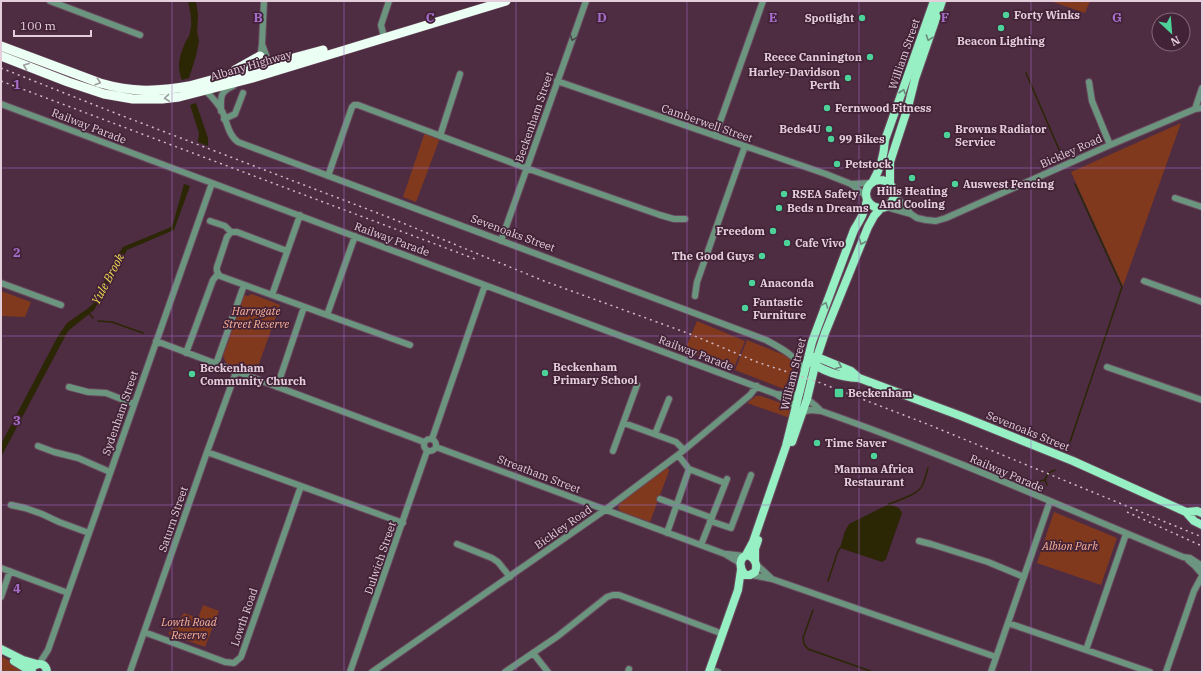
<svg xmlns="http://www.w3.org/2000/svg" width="1203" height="673" viewBox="0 0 1203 673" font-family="'IBM Plex Serif',serif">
<rect width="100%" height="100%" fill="#4e2c42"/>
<path fill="#81391d" d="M1053 1H1090L1085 13 1053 2Z
M1181 123 1123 286 1071 172Z
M425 132 440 138 416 202 403 197Z
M1 291 31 302 25 317 1 316Z
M252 294 280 305 255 375 227 365 223 356 244 295 248 296Z
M697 321 745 341 733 370 685 350Z
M747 340 796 360 784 389 735 370Z
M756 396H761L789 406 791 409 790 418 747 403Z
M668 467 669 471 650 522 621 512 618 508 620 503Z
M1054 512 1117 538 1101 585 1037 563Z
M203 605 219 611 205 647 168 634 184 613 198 618Z
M1 656 22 668 26 672H1Z"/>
<path fill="#2b2604" d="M188 1H196L198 15 197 32 199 41 196 56 189 78 182 80C176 66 180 54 186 41 188 38 190 35 190 32 193 22 190 11 188 1Z
M196 103 208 138V146L198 142 199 133 190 105Z
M184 184 190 186 174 230 127 250 94 310 68 331 1 457V444L58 336 67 323 87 309 93 304 115 259 123 247 169 228 173 224Z
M889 504 899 508 902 513 886 559 882 562 840 548 845 531 849 524Z"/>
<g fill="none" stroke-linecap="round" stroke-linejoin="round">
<path stroke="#2b2604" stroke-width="1.5" d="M1026 73 1061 154
M89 313 93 318
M98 321 112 322 143 333
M1070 442 1122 287 1075 184
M1045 480 1047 485
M1040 481 1045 480C1047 474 1049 472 1055 470
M889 504C899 500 917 495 922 486 925 480 926 474 928 468
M828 581 838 551 840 548
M813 610 803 638 804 644 808 649 873 672"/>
<g stroke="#69495e" stroke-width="8">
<path id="minor" d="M50 1 140 35
M383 33 381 25 389 1
M262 44 266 55 269 68
M260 59 262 44 264 1
M557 81 826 174 851 184 866 196
M1089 82 1092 101 1110 145
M205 90C211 96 218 103 222 111 227 121 228 135 238 142L766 340C781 348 796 356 805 371
M1 104 776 394C783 399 791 401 796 408
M1195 109 1202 88
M221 111C221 98 219 92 233 86
M224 119 235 114 243 93
M440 136 460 74
M715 136 763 1
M328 176 352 107 354 105H358L526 168 660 215 674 219H685
M851 184 871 183
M894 194 911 214
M1175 198 1202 207
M886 207 911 214 917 218 926 220 936 221 946 218 1110 145 1195 109 1202 108
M210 221 225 226 231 232
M355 236 327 315 410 345
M501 241 586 1
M287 251 237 232H231L227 237 217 267C216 271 217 273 220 276L327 315
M1144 281 1202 302
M1 283 61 305
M272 295 300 215
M695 296 697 282 745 146
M156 341 424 442
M186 353 213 280 218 274
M216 364 244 285
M1107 367 1202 400
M69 387 88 392 106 393 134 404
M277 387 304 307
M776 394 792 396 801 391
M807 399 816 406 821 411
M803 412 810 410 821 411C944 454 1063 507 1183 557L1190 558 1202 566
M624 423 676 442 684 450
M655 434 669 399
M424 445a6 6 0 1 1 12 0a6 6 0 1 1-12 0Z
M432 439 485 285
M38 446 54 452 78 458 110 472
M436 447 725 554 740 563
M613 451 637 385
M207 452 403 523
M678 455 689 469 725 483
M660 499 712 518
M11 505 25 508 42 514 59 522 89 533
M710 521 731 528 751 475
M667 533 689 469
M919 541 931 544 988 562 1024 577
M457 544 492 558 498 562 510 577
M701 545 727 479
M727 554 744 556
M1188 560 1195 566 1202 574
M757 565 771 578
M1 568 68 593
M752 575 772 579 996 657
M1 597 10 571
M1008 623 1150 672
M144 632 225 662 234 663 241 657 301 486
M1086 650 1126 534
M533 653 548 672
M39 664 48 650 68 593 212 183
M710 669 718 672
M130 672 207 452 236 372
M350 672 427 451
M372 672 605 510 678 455 750 395 757 386
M505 672 558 636 607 597 613 595H619L723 634
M628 672 629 669
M991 672 1050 501
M1166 672 1194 591 1202 576"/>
</g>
<g stroke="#69495e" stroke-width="10">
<path id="major" d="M866 194a14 14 0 1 1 28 0a14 14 0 1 1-28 0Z
M873 181C881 168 884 155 885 140L934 1
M890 183V162L908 107 915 79 942 1
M813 357H817L851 371 859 378
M808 360C822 371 841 377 859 378L961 416 1073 461 1186 512 1194 521 1202 525
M792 442 807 399 817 357 825 333 868 227 874 216 881 208
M1186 512 1197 511 1202 513
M746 555 753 542 786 446 812 342 854 230C860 220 865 212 867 200
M748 555C755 558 758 565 755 572L750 575H745C739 568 738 557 748 555Z
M755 561V549L758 540
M1 649 23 660 37 664
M14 661 32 672
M34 666C40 662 46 664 47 672
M709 672 738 590 741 570"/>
</g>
<g stroke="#69495e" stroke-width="10">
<path id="highway" d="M1 46 100 83C131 92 157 92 189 86L323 50
M1 56 68 82 104 94 133 99H162L179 97 256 77 506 1
M235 70 260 56"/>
</g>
<use href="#minor" stroke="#6b957f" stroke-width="6"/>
<use href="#major" stroke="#96f0c3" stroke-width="8"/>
<use href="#highway" stroke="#ebfff4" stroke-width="9"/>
<path stroke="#d0b9c7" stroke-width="1.5" stroke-dasharray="2 4" stroke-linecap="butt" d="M1 68 115 113 388 217 544 281 690 334 757 362 818 382 927 424 1202 537
M1 81 475 259
M1127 512 1202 546"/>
</g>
<defs><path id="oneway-chevron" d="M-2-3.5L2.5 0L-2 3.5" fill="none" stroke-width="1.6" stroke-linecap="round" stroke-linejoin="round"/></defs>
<use stroke="#4e444d" href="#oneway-chevron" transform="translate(573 38) rotate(110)"/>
<g stroke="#6c897d">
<use href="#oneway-chevron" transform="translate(929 38) rotate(109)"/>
<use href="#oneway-chevron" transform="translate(903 92) rotate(-71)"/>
<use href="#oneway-chevron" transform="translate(862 242) rotate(113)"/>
<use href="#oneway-chevron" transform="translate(825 305) rotate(-70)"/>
<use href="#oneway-chevron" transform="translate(839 366) rotate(23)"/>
</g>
<g stroke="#9f9c9f">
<use href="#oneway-chevron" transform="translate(26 66) rotate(-159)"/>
<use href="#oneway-chevron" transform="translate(98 82) rotate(18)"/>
<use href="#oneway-chevron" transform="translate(167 98) rotate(174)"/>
</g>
<path fill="none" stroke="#a56dca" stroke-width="1" stroke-opacity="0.55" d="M172 1V672M344 1V672M516 1V672M687 1V672M859 1V672M1031 1V672M1 168H1202M1 336H1202M1 505H1202"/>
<g fill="#4dd39a" stroke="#422237" stroke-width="1.5">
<circle cx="1006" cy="15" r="4"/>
<circle cx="862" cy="18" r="4"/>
<circle cx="1001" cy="28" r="4"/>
<circle cx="870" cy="57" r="4"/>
<circle cx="848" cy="78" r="4"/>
<circle cx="827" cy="108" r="4"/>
<circle cx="829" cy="129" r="4"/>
<circle cx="947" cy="135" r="4"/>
<circle cx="831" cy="139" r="4"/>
<circle cx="837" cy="164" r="4"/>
<circle cx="912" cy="178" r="4"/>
<circle cx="955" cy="184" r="4"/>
<circle cx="784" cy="194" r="4"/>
<circle cx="779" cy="208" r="4"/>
<circle cx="773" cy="231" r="4"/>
<circle cx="787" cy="243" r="4"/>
<circle cx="762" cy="256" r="4"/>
<circle cx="752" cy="283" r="4"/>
<circle cx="745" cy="308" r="4"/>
<circle cx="545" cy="373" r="4"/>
<circle cx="192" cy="374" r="4"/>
<rect x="834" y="388" width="10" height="10" rx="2"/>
<circle cx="817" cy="443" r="4"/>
<circle cx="874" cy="456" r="4"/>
</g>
<g text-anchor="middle" stroke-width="3.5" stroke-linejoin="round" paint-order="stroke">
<g font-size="11" font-weight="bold" fill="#e4cedb" stroke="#422237" text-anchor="start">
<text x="1014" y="19">Forty Winks</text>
<text x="854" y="22" text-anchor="end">Spotlight</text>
<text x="1001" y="45" text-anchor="middle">Beacon Lighting</text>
<text x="862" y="61" text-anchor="end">Reece Cannington</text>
<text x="840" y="76" text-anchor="end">Harley-Davidson<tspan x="840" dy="13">Perth</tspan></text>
<text x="835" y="112">Fernwood Fitness</text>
<text x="821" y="133" text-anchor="end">Beds4U</text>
<text x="955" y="133">Browns Radiator<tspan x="955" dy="13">Service</tspan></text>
<text x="839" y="143">99 Bikes</text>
<text x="845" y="168">Petstock</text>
<text x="963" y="188">Auswest Fencing</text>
<text x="912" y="195" text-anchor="middle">Hills Heating<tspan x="912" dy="13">And Cooling</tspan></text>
<text x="792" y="198">RSEA Safety</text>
<text x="787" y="212">Beds n Dreams</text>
<text x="765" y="235" text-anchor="end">Freedom</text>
<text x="795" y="247">Cafe Vivo</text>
<text x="754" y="260" text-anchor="end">The Good Guys</text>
<text x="760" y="287">Anaconda</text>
<text x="753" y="306">Fantastic<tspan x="753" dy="13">Furniture</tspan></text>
<text x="553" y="371">Beckenham<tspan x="553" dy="13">Primary School</tspan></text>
<text x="200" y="372">Beckenham<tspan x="200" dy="13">Community Church</tspan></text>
<text x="848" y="397">Beckenham</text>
<text x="825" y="447">Time Saver</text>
<text x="874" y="473" text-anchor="middle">Mamma Africa<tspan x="874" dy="13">Restaurant</tspan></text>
</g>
<g font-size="11" fill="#e4cedb" stroke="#422237">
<text transform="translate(904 54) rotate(-71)" y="4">William Street</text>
<text transform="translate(251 65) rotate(-16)" y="4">Albany Highway</text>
<text transform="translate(534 117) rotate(-71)" y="4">Beckenham Street</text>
<text transform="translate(707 123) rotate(19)" y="4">Camberwell Street</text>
<text transform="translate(89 126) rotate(21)" y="4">Railway Parade</text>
<text transform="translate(1071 151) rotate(-24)" y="4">Bickley Road</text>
<text transform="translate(513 233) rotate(20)" y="4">Sevenoaks Street</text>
<text transform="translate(392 239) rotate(20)" y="4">Railway Parade</text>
<text transform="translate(696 353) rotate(21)" y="4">Railway Parade</text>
<text transform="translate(793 374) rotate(-76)" y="4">William Street</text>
<text transform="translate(120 413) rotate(-71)" y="4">Sydenham Street</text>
<text transform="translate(1028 431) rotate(22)" y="4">Sevenoaks Street</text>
<text transform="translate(1007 473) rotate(23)" y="4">Railway Parade</text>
<text transform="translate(539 474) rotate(21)" y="4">Streatham Street</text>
<text transform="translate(173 519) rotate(-71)" y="4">Saturn Street</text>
<text transform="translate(563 527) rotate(-35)" y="4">Bickley Road</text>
<text transform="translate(380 558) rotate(-71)" y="4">Dulwich Street</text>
<text transform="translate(244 617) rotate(-71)" y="4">Lowth Road</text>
</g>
<g font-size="11" font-style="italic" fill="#fcb398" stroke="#422237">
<text x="256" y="315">Harrogate<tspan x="256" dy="13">Street Reserve</tspan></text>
<text x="1070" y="550">Albion Park</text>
<text x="189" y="626">Lowth Road<tspan x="189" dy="13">Reserve</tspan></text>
</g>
<g font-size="12" font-style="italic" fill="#f2df53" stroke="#422237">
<text transform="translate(108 279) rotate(-62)" y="4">Yule Brook</text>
</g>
</g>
<g font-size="13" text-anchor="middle" font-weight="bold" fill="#a56dca" stroke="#422237" stroke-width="3.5" stroke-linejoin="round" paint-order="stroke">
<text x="258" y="22">B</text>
<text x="430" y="22">C</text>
<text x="602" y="22">D</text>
<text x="773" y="22">E</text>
<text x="945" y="22">F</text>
<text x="1117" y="22">G</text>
<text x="17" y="89">1</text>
<text x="17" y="257">2</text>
<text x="17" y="425">3</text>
<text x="17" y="593">4</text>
</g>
<rect width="1203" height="673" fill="none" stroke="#e4cedb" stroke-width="4"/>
<g transform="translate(1171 32) rotate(154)"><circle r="19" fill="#422237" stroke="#836779"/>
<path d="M0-3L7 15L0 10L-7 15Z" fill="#4dd39a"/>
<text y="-6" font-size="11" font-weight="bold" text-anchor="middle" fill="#e4cedb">N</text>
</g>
<path d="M14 30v6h77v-6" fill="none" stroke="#e4cedb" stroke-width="2"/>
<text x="20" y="30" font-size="12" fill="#e4cedb" stroke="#422237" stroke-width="3" paint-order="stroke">100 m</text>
</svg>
